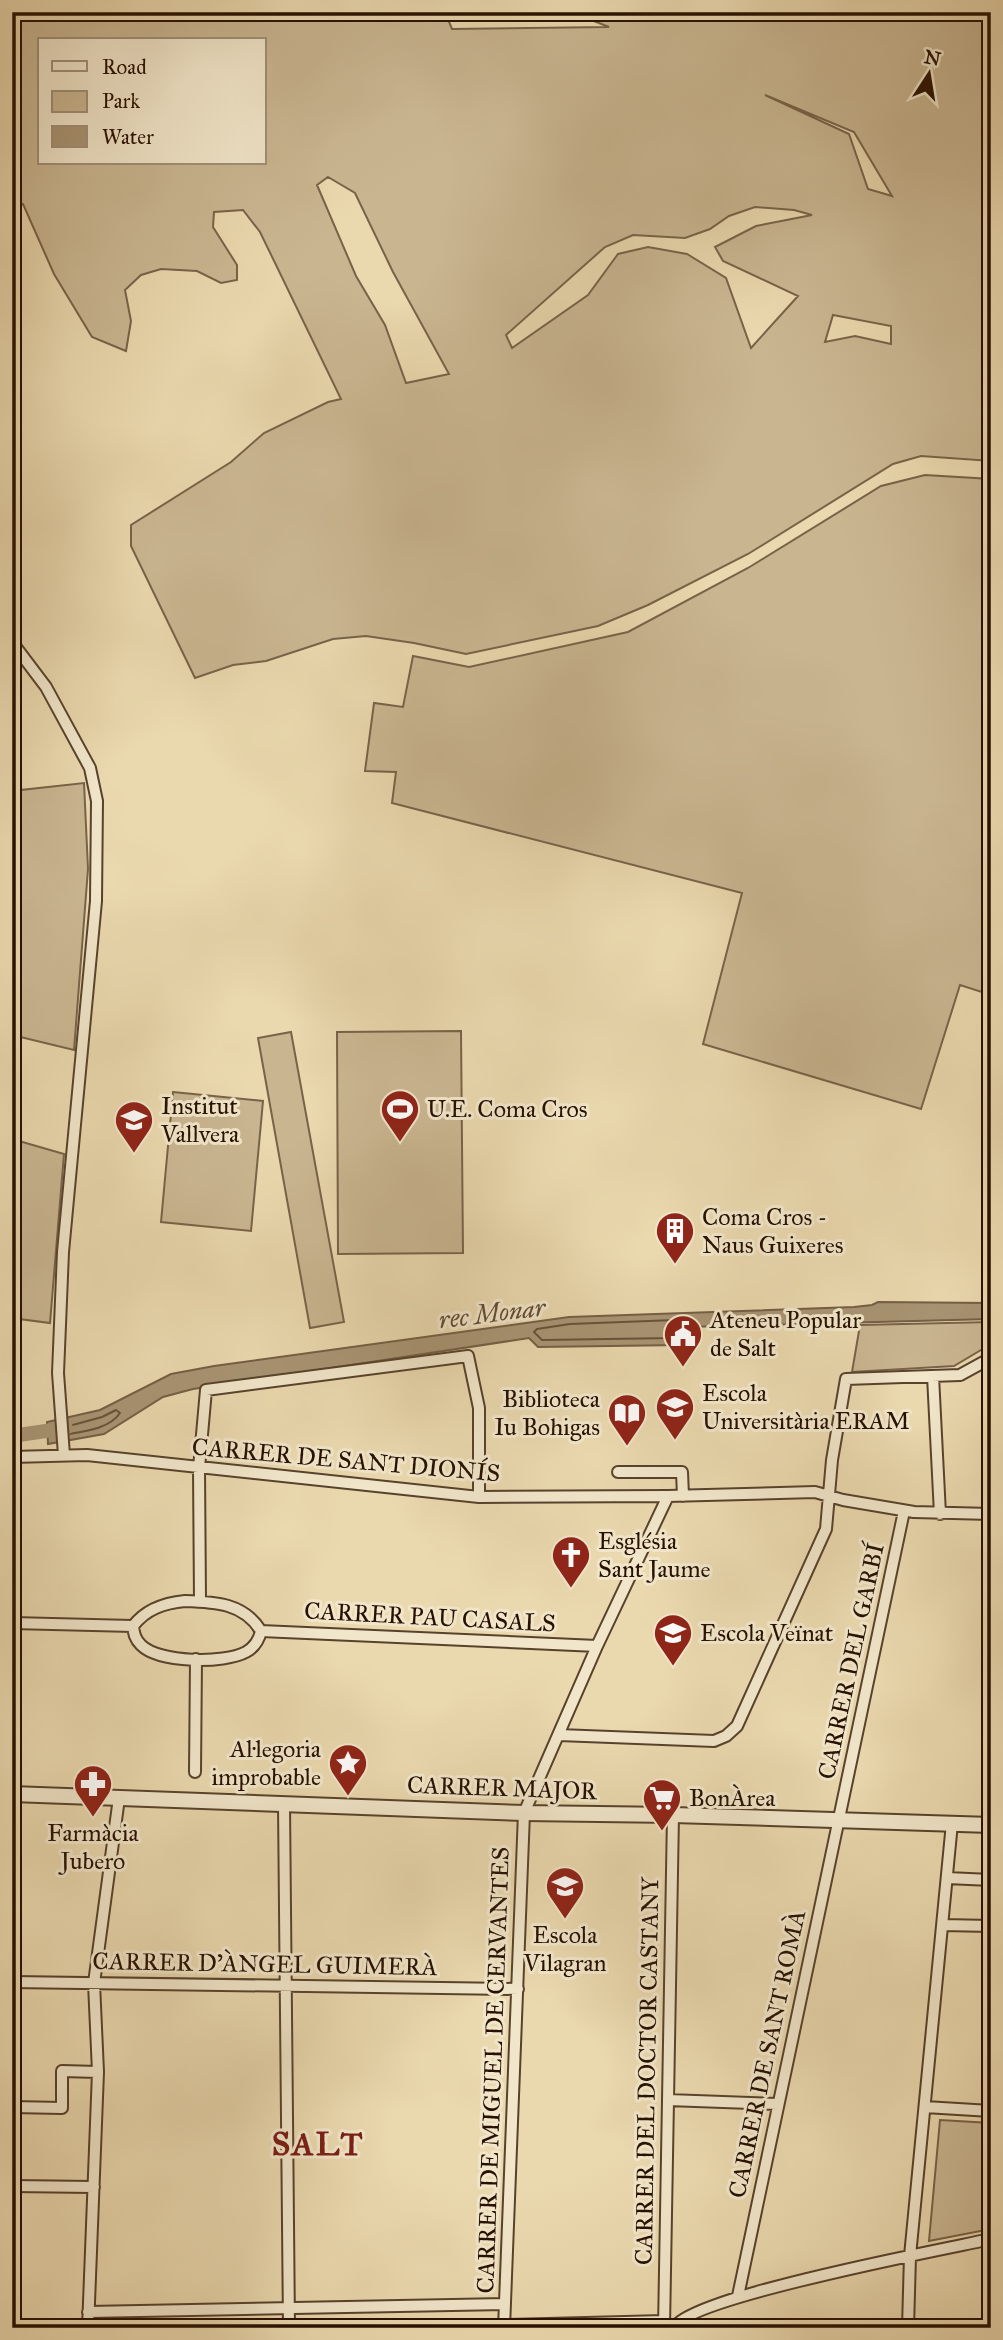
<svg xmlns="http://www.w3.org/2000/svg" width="1003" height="2340" viewBox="0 0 1003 2340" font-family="'IM FELL Great Primer',serif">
<rect width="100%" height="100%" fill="#ead8ae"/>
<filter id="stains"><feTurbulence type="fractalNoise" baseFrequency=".00286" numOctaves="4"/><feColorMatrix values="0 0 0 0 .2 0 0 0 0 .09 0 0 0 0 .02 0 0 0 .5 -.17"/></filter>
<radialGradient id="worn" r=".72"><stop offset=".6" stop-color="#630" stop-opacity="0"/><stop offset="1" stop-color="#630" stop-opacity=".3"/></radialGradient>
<path fill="#c9b691" stroke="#786349" stroke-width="2" fill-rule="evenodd" d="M12 12H445L452 29 609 27 571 12H991V461L921 456 893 464 748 554 648 605 598 626 466 654 414 643 366 636 333 639 266 661 233 665 195 678 131 546V525L231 462 264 433 328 402 341 399 260 232 243 210 214 212 213 227 237 265V280L221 283 197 271 161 269 141 275 125 290 131 321 126 351 92 337 54 274 23 204 12 208ZM40 40H264V163H40ZM765 95 854 132 892 196 868 189 849 134ZM328 177 355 193 393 272 449 374 406 383 385 325 356 276 317 185ZM755 207 794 210 812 215 756 226 715 247 723 261 798 296 751 348 726 278 687 254 648 247 618 254 588 295 512 348 506 335 605 247 633 235 685 238 710 229 729 216ZM833 315 891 326V344L855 336 825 342Z
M925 475 991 479V995L960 985 921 1109 703 1044 742 893 392 803 396 772 365 771 374 703 403 707 413 656 469 667 628 632 748 568 881 486Z
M84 783 88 869 74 1050 12 1035V791Z
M461 1031 463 1253 338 1254 337 1032Z
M291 1032 344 1322 310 1328 258 1038Z
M173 1092 263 1101 251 1231 161 1222Z
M12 1139 64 1154 50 1323 12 1318Z
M991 1322V1344L954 1366 852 1372 860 1325Z
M940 2120 991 2123V2229L929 2241Z"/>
<path fill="#a89473" stroke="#745f45" stroke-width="2" d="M878 1302 991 1303V1319L685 1327 681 1345 538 1347 529 1338 193 1389 163 1397 104 1434 48 1444 47 1422 100 1410 171 1374 214 1366 569 1317 854 1307 872 1305Z"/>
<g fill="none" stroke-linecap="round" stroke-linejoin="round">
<path stroke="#68523a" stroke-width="2" d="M675 1320 678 1324 675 1336 673 1338 542 1340 534 1332 537 1329 570 1324Z
M69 1426 102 1417 116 1410 120 1413C110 1428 87 1431 69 1434"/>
<path stroke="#a89473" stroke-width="14" d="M12 1436 66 1428"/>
<g stroke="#58422c" stroke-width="14">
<path id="minor" d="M12 642 46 687 90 768 97 801 96 901 63 1252 58 1373 64 1455
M933 1376 940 1514
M12 1457 87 1455 479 1497 668 1496 815 1492 843 1500 914 1512 991 1514
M618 1472H682L683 1496
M185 1601C215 1602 244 1603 261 1631 259 1640 255 1647 246 1652 224 1664 159 1663 141 1645 135 1639 134 1634 133 1626 146 1609 164 1603 185 1601Z
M200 1601 199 1468 206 1390 468 1356 479 1408V1497
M12 1623 133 1626
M261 1631 597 1646
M559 1735 714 1741 726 1736 737 1726 826 1529 832 1460 846 1379 960 1375 991 1358
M195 1772 196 1659
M284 1804 289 2328
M947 1878 991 1880
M943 1925 991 1926
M12 1982 518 1989
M668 2100 778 2104
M12 2107 62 2108V2071L98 2072
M925 2107 991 2111
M12 2186 94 2187
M738 2296 904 1511
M88 2312 505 2304
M504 2325 664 2321
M88 2328 98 2072 94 1983 119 1798
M504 2328 524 1813 597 1646 668 1496
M664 2328 673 1815
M674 2328C688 2297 945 2249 991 2239
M908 2328 910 2256 952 1823"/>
</g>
<g stroke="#58422c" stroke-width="18">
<path id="tertiary" d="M12 1794 524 1813 673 1815 991 1825"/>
</g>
<use href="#minor" stroke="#f1e6ca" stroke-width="10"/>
<use href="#tertiary" stroke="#f1e6ca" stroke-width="14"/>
</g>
<defs>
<g id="stadium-pin" transform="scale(2.0125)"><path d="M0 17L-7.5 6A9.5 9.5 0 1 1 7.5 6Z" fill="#8f2418" stroke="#f1e6ca"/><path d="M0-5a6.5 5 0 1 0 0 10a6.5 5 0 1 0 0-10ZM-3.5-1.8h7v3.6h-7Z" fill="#fff"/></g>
<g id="school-pin" transform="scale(2.0125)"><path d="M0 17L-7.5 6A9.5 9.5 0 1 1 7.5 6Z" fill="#8f2418" stroke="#f1e6ca"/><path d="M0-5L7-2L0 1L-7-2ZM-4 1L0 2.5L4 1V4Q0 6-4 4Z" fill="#fff"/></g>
<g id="building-pin" transform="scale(2.0125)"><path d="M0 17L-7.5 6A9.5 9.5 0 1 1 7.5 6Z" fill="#8f2418" stroke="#f1e6ca"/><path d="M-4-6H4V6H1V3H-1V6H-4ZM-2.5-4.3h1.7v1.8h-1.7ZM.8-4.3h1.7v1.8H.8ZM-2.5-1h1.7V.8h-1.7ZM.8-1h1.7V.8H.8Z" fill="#fff"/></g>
<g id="civic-pin" transform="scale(2.0125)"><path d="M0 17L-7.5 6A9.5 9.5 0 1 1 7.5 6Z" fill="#8f2418" stroke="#f1e6ca"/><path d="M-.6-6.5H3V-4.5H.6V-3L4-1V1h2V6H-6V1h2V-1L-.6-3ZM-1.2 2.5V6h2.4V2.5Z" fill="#fff"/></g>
<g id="university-pin" transform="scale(2.0125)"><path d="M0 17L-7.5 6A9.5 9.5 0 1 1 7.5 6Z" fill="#8f2418" stroke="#f1e6ca"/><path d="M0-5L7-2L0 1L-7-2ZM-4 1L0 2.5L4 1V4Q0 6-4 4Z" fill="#fff"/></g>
<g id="library-pin" transform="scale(2.0125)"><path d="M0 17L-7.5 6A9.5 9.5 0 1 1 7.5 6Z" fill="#8f2418" stroke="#f1e6ca"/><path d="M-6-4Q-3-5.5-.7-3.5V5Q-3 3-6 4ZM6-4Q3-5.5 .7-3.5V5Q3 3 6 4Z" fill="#fff"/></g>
<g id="church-pin" transform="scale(2.0125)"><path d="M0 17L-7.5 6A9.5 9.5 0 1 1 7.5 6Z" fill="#8f2418" stroke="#f1e6ca"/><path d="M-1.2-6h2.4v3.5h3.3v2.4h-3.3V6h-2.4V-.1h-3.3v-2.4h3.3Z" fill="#fff"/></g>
<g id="sight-pin" transform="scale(2.0125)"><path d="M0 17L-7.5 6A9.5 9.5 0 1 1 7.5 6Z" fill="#8f2418" stroke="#f1e6ca"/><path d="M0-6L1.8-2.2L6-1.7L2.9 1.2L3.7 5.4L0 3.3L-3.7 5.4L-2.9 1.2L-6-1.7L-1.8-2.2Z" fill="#fff"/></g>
<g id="pharmacy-pin" transform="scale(2.0125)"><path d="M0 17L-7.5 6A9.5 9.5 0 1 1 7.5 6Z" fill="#8f2418" stroke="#f1e6ca"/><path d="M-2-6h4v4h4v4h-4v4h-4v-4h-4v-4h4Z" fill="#fff"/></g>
<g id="supermarket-pin" transform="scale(2.0125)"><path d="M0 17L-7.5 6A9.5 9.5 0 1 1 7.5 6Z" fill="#8f2418" stroke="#f1e6ca"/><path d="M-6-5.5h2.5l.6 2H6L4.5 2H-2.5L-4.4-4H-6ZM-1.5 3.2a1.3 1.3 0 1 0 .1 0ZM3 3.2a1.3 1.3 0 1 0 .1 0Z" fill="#fff"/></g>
</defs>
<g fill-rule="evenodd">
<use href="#stadium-pin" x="400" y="1109"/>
<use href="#school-pin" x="134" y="1120"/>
<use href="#building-pin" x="675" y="1231"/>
<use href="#civic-pin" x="683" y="1334"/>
<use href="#university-pin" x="675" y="1407"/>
<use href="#library-pin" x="627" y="1413"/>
<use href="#church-pin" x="571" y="1555"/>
<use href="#school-pin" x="673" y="1633"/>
<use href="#sight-pin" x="348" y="1763"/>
<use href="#pharmacy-pin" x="93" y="1784"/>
<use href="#supermarket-pin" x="662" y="1798"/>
<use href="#school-pin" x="565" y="1886"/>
</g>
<g text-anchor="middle" stroke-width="6" stroke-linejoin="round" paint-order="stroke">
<g font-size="24" fill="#271001" stroke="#f1e6ca" text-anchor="start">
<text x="161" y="1114">Institut<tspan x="161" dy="28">Vallvera</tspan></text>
<text x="427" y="1117">U.E. Coma Cros</text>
<text x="702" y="1225">Coma Cros -<tspan x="702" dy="28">Naus Guixeres</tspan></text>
<text x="710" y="1328">Ateneu Popular<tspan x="710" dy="28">de Salt</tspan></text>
<text x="702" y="1401">Escola<tspan x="702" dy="28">Universitària ERAM</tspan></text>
<text x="600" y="1407" text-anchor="end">Biblioteca<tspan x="600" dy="28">Iu Bohigas</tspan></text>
<text x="598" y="1549">Església<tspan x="598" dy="28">Sant Jaume</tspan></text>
<text x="700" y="1641">Escola Veïnat</text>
<text x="321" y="1757" text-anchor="end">Al·legoria<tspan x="321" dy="28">improbable</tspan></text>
<text x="689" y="1806">BonÀrea</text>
<text x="93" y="1841" text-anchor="middle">Farmàcia<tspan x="93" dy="28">Jubero</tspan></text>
<text x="565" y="1943" text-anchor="middle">Escola<tspan x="565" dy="28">Vilagran</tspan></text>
</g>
<g font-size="24" fill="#271001" stroke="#f1e6ca">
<text transform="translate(346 1460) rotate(5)" y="8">CARRER DE SANT DIONÍS</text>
<text transform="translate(430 1617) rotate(3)" y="8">CARRER PAU CASALS</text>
<text transform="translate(851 1661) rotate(-78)" y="8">CARRER DEL GARBÍ</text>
<text transform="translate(502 1788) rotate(2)" y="8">CARRER MAJOR</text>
<text transform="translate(265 1964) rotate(1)" y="8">CARRER D'ÀNGEL GUIMERÀ</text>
<text transform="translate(767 2054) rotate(-78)" y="8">CARRER DE SANT ROMÀ</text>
<text transform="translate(493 2070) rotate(-88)" y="8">CARRER DE MIGUEL DE CERVANTES</text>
<text transform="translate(647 2071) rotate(-89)" y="8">CARRER DEL DOCTOR CASTANY</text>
</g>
<g font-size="26" font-style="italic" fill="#614b34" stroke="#f1e6ca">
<text transform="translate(492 1313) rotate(-7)" y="9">rec Monar</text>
</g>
<g font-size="32" font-weight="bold" letter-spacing="2" fill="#7a1f14" stroke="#f1e6ca">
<text x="318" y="2155">SALT</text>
</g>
</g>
<rect width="1003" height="2340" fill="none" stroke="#ead8ae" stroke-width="42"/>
<rect x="14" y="14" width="975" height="2312" fill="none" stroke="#271001" stroke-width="3.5"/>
<rect x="21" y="21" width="961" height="2298" fill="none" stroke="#271001" stroke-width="2"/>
<rect x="38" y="38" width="228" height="126" fill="#f1e6ca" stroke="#a0907a" stroke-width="2"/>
<rect x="52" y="61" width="35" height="10" fill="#f1e6ca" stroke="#a0907a" stroke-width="2"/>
<text x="102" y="74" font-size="21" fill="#271001">Road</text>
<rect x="52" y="91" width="35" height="21" fill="#c9b691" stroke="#a0907a" stroke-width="2"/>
<text x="102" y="108" font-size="21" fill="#271001">Park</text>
<rect x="52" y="126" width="35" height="21" fill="#a89473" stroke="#a0907a" stroke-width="2"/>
<text x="102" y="144" font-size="21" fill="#271001">Water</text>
<g transform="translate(929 74) rotate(12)" stroke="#f1e6ca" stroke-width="5" paint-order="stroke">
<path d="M0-5L12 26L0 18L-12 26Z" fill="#271001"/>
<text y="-10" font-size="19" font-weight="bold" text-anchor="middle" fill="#271001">N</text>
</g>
<rect width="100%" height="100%" filter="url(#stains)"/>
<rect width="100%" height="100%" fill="url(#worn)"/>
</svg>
